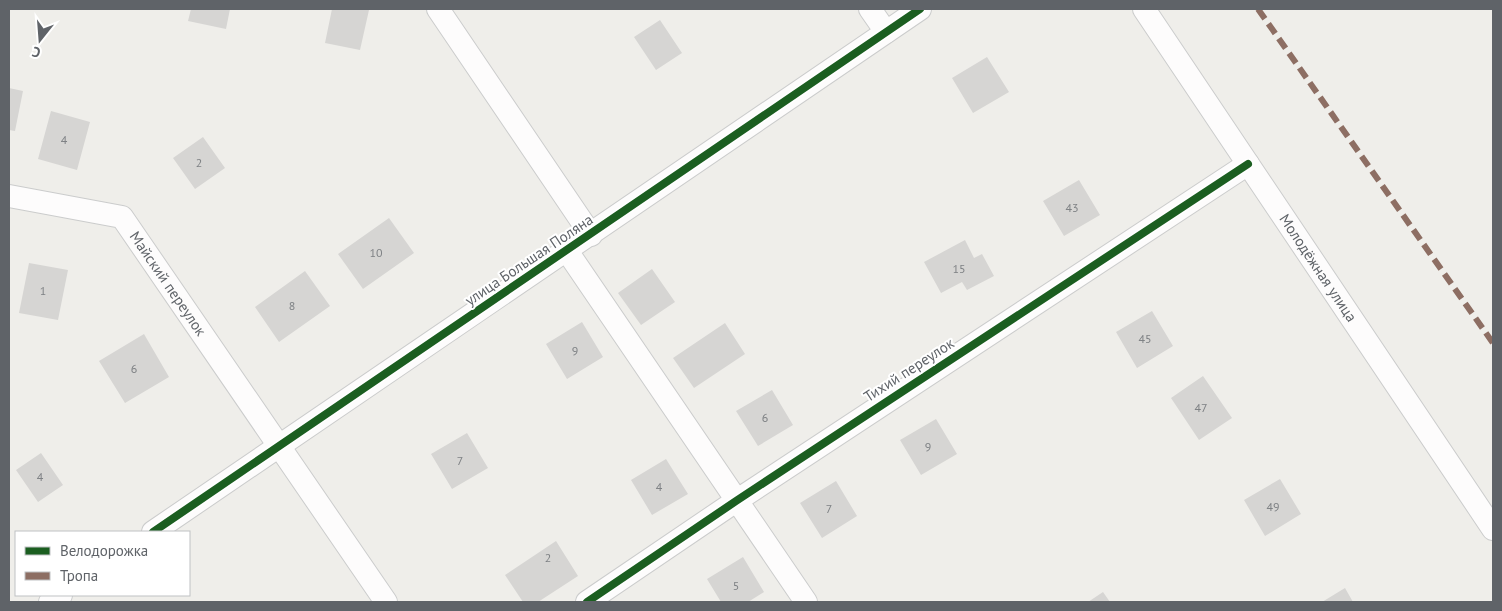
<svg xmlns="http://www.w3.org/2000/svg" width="1502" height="611" viewBox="0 0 1502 611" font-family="'PT Sans',sans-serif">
<rect width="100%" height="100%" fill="#efeeea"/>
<path fill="#d6d5d3" d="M191 9H230L226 29 188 21Z
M332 9 369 10 360 50 325 43Z
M660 20 682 53 656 70 634 37Z
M987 57 1009 92 973 113 952 78Z
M9 88 23 91 15 131 9 130Z
M51 111 90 122 77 170 38 159Z
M203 137 225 168 195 189 173 158Z
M1079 180 1100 215 1064 236 1043 201Z
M389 218 414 253 363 289 338 254Z
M965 240 974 258 982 254 994 276 967 290 962 282 941 293 924 262Z
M29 263 68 270 58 320 19 313Z
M652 269 675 302 641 325 618 293Z
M305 271 330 306 279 342 255 307Z
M1152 311 1173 346 1137 368 1116 332Z
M582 322 603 357 567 379 546 344Z
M725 323 745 354 694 388 673 358Z
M144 334 169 377 125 403 99 361Z
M1203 376 1232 418 1199 440 1171 398Z
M772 390 793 425 758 446 736 411Z
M936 419 957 454 921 475 900 440Z
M467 433 488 468 452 489 431 454Z
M41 453 63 485 38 502 16 470Z
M666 459 688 494 652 515 631 480Z
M1280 479 1301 514 1265 536 1244 500Z
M836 481 857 516 822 538 800 503Z
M556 541 578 576 538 602H523L505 575Z
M743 557 764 592 748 602H721L707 579Z
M1345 588 1353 602H1322Z
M1103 592 1110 602H1088Z"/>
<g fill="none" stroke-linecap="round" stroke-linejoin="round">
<g stroke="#cbcccc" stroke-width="24">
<g id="minor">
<path d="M438 9 591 235"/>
<path d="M870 9 886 32"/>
<path id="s1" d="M1144 9 1493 529"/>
<path id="s2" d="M9 196 122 217 386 602"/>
<path d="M567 251 806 602"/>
<path d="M153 532 920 9"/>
<path d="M50 602 61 595"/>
<path d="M587 602 736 501 1248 164"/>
</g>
</g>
<use href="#minor" stroke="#fdfcfc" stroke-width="22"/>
<path stroke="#8d6e63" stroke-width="6" stroke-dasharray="12 6" stroke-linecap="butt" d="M1258 9 1493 343"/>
<g stroke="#fff" stroke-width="11">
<path id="cycleway" d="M153 532 920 9
M587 602 736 501 1248 164"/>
</g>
<use href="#cycleway" stroke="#1b5e20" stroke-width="8"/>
</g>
<g text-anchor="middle" stroke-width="4" stroke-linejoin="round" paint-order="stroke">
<g font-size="12" fill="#7e8184">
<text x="64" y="144">4</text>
<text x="199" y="167">2</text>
<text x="1072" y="212">43</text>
<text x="376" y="257">10</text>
<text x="959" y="273">15</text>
<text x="43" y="295">1</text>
<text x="292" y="310">8</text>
<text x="1145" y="343">45</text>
<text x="575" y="355">9</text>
<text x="134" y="373">6</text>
<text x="1201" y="412">47</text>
<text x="765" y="422">6</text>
<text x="928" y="451">9</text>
<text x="460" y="465">7</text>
<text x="40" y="481">4</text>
<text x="659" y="491">4</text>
<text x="1273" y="511">49</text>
<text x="829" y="513">7</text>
<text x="548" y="562">2</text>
<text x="736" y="590">5</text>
</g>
<g font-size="15" fill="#5f6368" stroke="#fff">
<text transform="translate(529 260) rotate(-34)" y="5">улица Большая Поляна</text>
<text dy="5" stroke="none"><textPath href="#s1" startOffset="312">Молодёжная улица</textPath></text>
<text dy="5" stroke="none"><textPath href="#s2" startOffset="196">Майский переулок</textPath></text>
<text transform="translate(909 370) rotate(-33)" y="5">Тихий переулок</text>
</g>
</g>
<rect width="1502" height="611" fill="none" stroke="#5f6368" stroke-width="20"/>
<rect x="15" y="531" width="175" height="65" fill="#ffffff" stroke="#bfc1c3"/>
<rect x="25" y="547" width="25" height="8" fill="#1b5e20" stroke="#bfc1c3"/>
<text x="60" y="556" font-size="15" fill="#5f6368">Велодорожка</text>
<rect x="25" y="572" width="25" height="8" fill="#8d6e63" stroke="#bfc1c3"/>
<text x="60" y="581" font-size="15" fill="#5f6368">Тропа</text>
<g transform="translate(40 40) rotate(197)" stroke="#ffffff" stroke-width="4" paint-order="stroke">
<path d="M0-4L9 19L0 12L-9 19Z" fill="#5f6368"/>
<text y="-8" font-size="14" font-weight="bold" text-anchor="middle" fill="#5f6368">С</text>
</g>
</svg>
